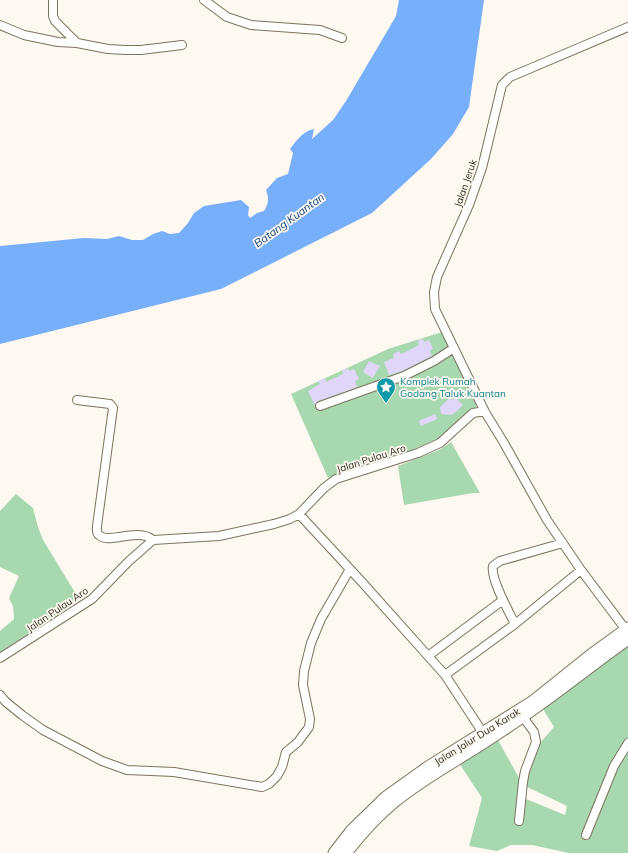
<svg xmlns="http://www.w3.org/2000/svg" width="628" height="853" viewBox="0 0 628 853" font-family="Mulish,sans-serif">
<rect width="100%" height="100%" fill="#fef9f0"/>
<path fill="#a7d8b0" d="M442 332 478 403 474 410 438 439 400 455 370 461 328 478 291 394 388 349Z
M451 442 480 493H473L404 505 398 466 439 450Z
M16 494 33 508 38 527 43 540 79 599 0 653V631L14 619 13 606 9 598 19 576 0 567V511Z
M628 644V853H569L532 845H511L497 851 469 846 482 798 459 763 498 740 519 778V796L565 815 567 806 523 785 538 745 554 727 543 709Z"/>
<path fill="#78affa" d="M399 0H484L469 107 453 134 431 159 372 213 221 289 0 344V246L84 238 107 239 119 236 132 240H143L153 234 162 231 170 234 179 233 188 223 194 213 204 206 241 200 249 207 248 215 250 218 257 213 264 211C269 203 269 198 266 190L277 178 288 174 293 153 290 149C296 141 303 131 314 129L312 139 333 120 346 101 396 16Z"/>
<path fill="#dfd6fa" d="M423 339 424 342 429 340 433 349 430 351 432 356 402 371 389 375 384 362 394 358 393 354 399 351 401 354 419 345 418 340Z
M369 361 380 366 373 378 363 372Z
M348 368 349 371 354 369 359 379 355 381 357 387 318 401 315 406 308 391 320 384 318 381 325 378 326 382 343 374 342 370Z
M450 398 452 400 456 398 463 405 456 412 451 415 441 414 440 407Z
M435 414 437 419 421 426 419 421Z"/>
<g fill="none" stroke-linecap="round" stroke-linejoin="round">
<g stroke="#7d735d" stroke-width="10">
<path id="minor" d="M53 0V16L55 21 77 43 108 49 125 50H141L182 45
M204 0 227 17 251 25 320 30 342 38
M0 25 24 35 58 42 77 43
M77 400 110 404 113 408 97 526C97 530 96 533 99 535 108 545 137 527 153 540
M320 406 404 376 434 361 454 348
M299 514 361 581 445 675 483 733
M515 624C509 612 490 578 493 566L500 561 563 543
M626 630 581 570 547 520 504 443 485 412 435 309 434 292 437 277 469 205 482 168 502 85 510 77 628 27
M428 656 503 600
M0 658 92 599 129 561 153 540 219 536 274 524 290 519 299 514 324 488 336 479 418 453 440 443 473 413 479 412H485
M445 675 515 624 581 570
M0 695 6 702 22 715 43 730 102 761 127 770 174 772 262 787 269 784 277 776 282 767 286 752 298 742 309 727 310 719 303 685 304 671 311 643 321 619 350 569
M519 821 523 782 525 771 536 742 534 732 523 717
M586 835 614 766 628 743"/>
</g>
<g stroke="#7d735d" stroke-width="13">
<path id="major" d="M334 853 351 831 386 797 428 767 532 702 592 654 628 628
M346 853C360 835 376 817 394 802 427 775 467 755 503 730 546 702 586 669 628 639"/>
</g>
<use href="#minor" stroke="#fff" stroke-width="8"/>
<use href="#major" stroke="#fff" stroke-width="11"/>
</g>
<defs>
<g id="sight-pin" transform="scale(1)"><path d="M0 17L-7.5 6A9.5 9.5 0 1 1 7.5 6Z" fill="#0f9aa8" stroke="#fef9f0"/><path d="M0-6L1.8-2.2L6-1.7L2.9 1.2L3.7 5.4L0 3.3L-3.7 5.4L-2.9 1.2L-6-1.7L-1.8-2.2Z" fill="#fff"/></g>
</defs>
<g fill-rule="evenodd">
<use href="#sight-pin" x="386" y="387"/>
</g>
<g text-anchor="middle" stroke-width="3.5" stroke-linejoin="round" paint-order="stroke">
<g font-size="10" fill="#29261c" stroke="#fef9f0">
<text transform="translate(465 183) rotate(-71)" y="4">Jalan Jeruk</text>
<text transform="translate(371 458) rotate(-18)" y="4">Jalan Pulau Aro</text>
<text transform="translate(57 609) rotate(-34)" y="4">Jalan Pulau Aro</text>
<text transform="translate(477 736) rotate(-32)" y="4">Jalan Jalur Dua Karak</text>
</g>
<g font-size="10" fill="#0d838f" stroke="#fef9f0" text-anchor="start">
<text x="400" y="385">Komplek Rumah<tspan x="400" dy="12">Godang Taluk Kuantan</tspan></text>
</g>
<g font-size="11" font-style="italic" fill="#0c4385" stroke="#fef9f0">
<text transform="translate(289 220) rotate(-36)" y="4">Batang Kuantan</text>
</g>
</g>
</svg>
